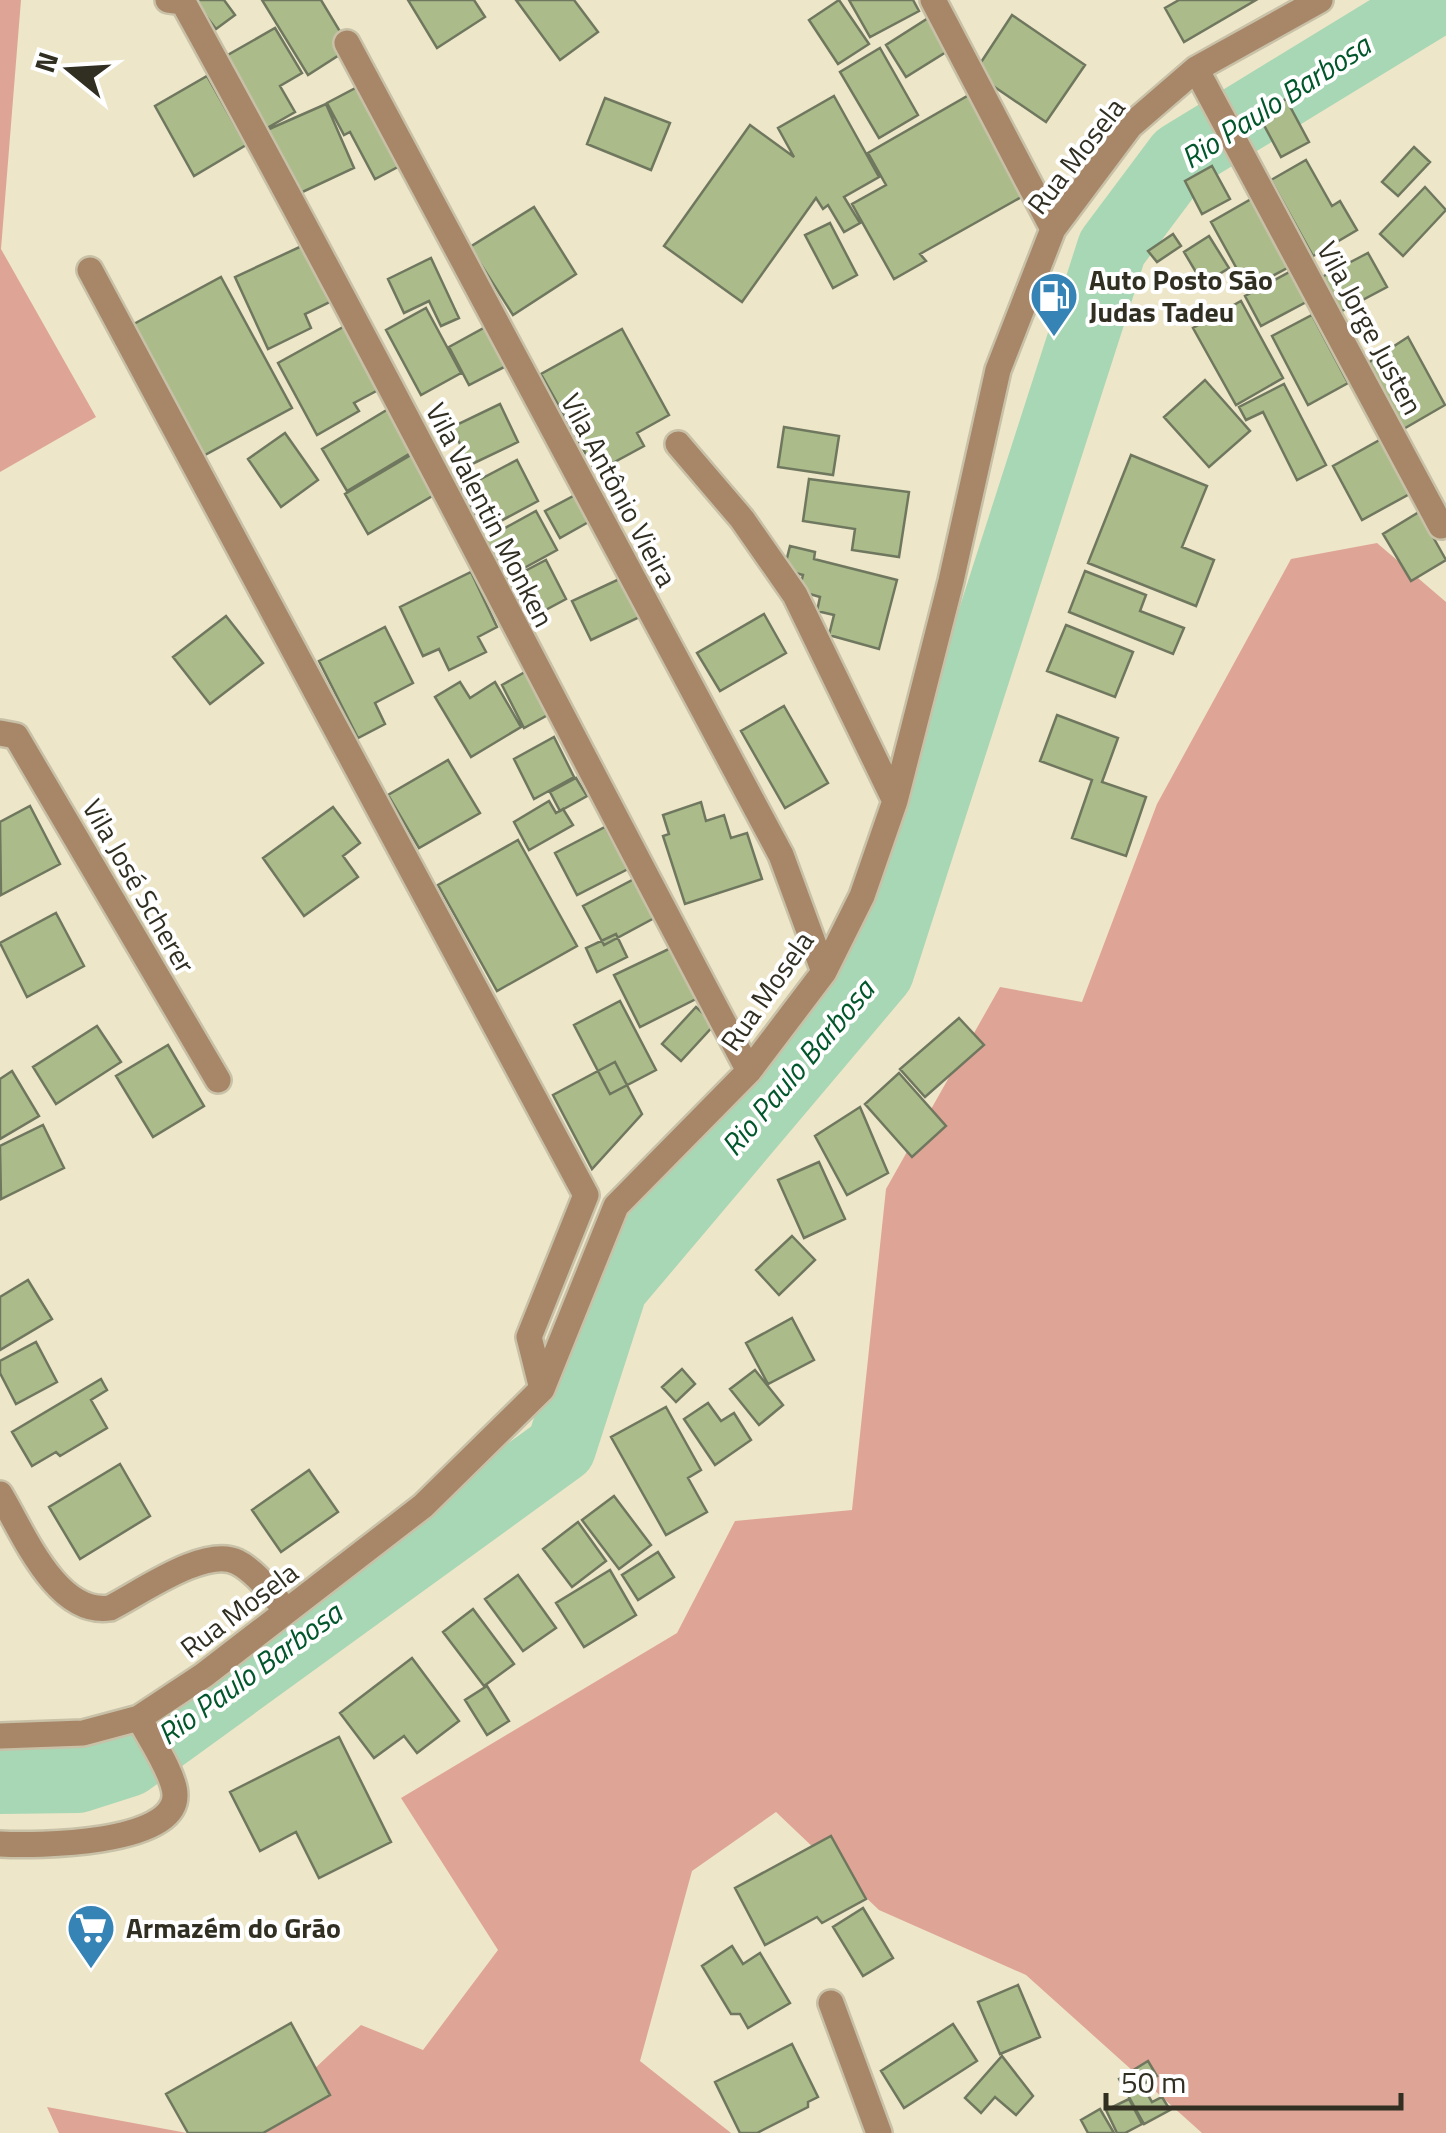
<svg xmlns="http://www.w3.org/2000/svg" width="1446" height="2133" viewBox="0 0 1446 2133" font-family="'Titillium Web',sans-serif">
<rect width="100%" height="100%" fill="#eee6c9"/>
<path fill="#dea596" d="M0 0H21L1 249 96 417 0 472Z
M1377 543 1446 602V2133H1202L1026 1975 879 1910 776 1812 692 1871 640 2061 731 2133H246L361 2025 423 2050 498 1950 401 1798 677 1633 735 1521 852 1510 886 1189 1000 987 1082 1002 1157 804 1291 559Z
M47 2107 187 2133H59Z"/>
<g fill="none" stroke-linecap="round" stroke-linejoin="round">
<path stroke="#a7d7b4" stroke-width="70" d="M0 1779 78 1778 128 1762 561 1448 613 1287 879 972 1112 248 1180 157 1437 0"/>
</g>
<path fill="#abbc8a" stroke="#6f785f" stroke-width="2.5" d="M194 0H224L235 15 216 29Z
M262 0H321L350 48 308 75Z
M408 0H474L485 17 437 48Z
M516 0H574L598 32 560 60Z
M839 0 869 44 838 64 809 20Z
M849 0H913L919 11 870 37Z
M1179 0H1256L1184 42 1165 8Z
M933 15 954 47 906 77 886 45Z
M1012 15 1085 65 1046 122 974 73Z
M275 28 302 73 280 86 295 112 267 128 226 56Z
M880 48 918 115 879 138 840 72Z
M207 76 246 145 194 176 155 106Z
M367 82 409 161 375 179 350 132 344 135 327 103Z
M969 95 1025 195 920 254 926 261 894 279 852 204 886 185 868 153Z
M834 96 879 177 844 197 860 223 844 232 828 205 823 209 816 198 742 302 664 246 750 125 794 157 778 128Z
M605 98 670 123 651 170 587 144Z
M1286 99 1309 142 1281 157 1258 114Z
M326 104 354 168 296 195 267 130Z
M1414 147 1430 162 1398 196 1382 182Z
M1306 160 1332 206 1340 201 1357 230 1313 256 1271 180Z
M1212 166 1230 199 1202 214 1185 181Z
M1425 187 1446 210 1403 256 1380 234Z
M1253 198 1291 266 1248 289 1211 222Z
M534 207 576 274 513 315 470 247Z
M830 223 857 275 833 288 805 235Z
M1173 234 1181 246 1157 262 1148 251Z
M1209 236 1229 268 1203 284 1184 252Z
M304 245 330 302 305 314 311 328 268 349 235 277Z
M1368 253 1387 287 1336 314 1318 279Z
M431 258 459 318 441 326 429 301 404 313 388 279Z
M1295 269 1310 300 1261 326 1245 296Z
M221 277 292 408 203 456 132 325Z
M1241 301 1283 378 1236 405 1193 328Z
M426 308 461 373 421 395 386 330Z
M1312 315 1348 383 1308 405 1272 336Z
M491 324 512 363 469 385 449 347Z
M345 326 380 389 354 403 359 411 317 435 278 363Z
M622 329 669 415 637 433 644 446 596 472 541 374Z
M1408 337 1445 405 1400 431 1368 363Z
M1205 380 1250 431 1209 467 1164 417Z
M1284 384 1326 465 1297 480 1263 412 1246 420 1239 407Z
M500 404 518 442 470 465 452 427Z
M390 408 414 451 347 491 322 449Z
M784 427 839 436 833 475 778 467Z
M285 433 318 480 281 507 248 459Z
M1385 437 1415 491 1362 520 1333 466Z
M416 452 439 492 368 534 345 494Z
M1131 455 1207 486 1182 547 1214 560 1196 606 1088 563Z
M517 460 538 501 484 530 462 489Z
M809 479 909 492 899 557 852 550 855 529 803 521Z
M579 493 592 520 560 538 545 511Z
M536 511 557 550 506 578 485 539Z
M1419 512 1446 560 1411 581 1383 534Z
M790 546 815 552 814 559 897 580 879 649 829 635 834 615 817 611 820 597 799 591 803 575 784 570Z
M546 560 566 599 525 621 504 582Z
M1085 571 1146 595 1140 611 1184 628 1173 654 1069 612Z
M471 572 497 627 478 637 486 652 449 670 439 649 423 656 400 607Z
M628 575 646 614 591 640 572 601Z
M764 614 786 653 720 691 697 653Z
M226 616 263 663 210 704 173 657Z
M1066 625 1133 652 1115 697 1047 671Z
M385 627 413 683 375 703 385 724 358 738 319 661Z
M532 668 555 711 524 728 502 685Z
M460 682 470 698 495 682 521 727 471 757 435 697Z
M784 706 828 783 785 808 741 731Z
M1057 715 1118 738 1102 782 1146 797 1126 856 1072 838 1092 780 1040 761Z
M554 737 574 777 534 799 514 759Z
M448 760 480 813 419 848 388 795Z
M576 778 587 796 560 811 550 792Z
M549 801 556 813 563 809 573 825 529 850 514 822Z
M701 802 706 821 724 815 731 838 747 833 762 879 685 904 663 836 669 834 663 815Z
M30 806 60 864 1 895 0 822Z
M333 807 360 843 343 856 358 877 304 916 263 858Z
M605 827 628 869 577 895 555 853Z
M518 840 577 946 497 991 438 885Z
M638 877 658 916 604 945 583 906Z
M56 913 84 966 27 997 0 943Z
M616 934 627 957 597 972 586 948Z
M673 947 698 998 640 1027 614 975Z
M620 1001 656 1070 610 1094 574 1025Z
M696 1007 715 1024 681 1061 662 1044Z
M959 1018 984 1045 925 1097 900 1069Z
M97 1026 121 1062 56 1104 33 1067Z
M168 1045 204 1106 153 1137 116 1076Z
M615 1062 642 1114 592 1169 553 1095Z
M12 1071 39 1116 0 1139V1079Z
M899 1073 946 1126 912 1157 865 1104Z
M860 1107 888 1173 847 1195 815 1136Z
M43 1125 64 1168 1 1199 0 1146Z
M819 1162 845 1219 804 1238 778 1180Z
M792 1236 815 1260 779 1295 756 1270Z
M28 1280 52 1319 0 1350V1297Z
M792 1318 814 1360 768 1384 746 1343Z
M36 1342 57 1382 16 1404 0 1373V1361Z
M682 1369 695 1384 676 1402 662 1387Z
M755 1370 783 1405 759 1425 730 1389Z
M101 1379 107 1390 91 1400 107 1428 60 1456 56 1452 32 1466 12 1432Z
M708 1403 721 1421 734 1413 751 1440 715 1465 684 1419Z
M666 1407 701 1470 688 1478 707 1512 666 1535 611 1437Z
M120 1464 150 1516 80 1559 49 1507Z
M309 1470 338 1512 281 1552 252 1510Z
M614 1496 651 1545 619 1569 582 1520Z
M578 1522 606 1561 572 1587 543 1549Z
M658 1552 674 1577 638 1600 622 1575Z
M610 1570 636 1615 584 1647 556 1603Z
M518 1575 556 1628 523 1651 485 1599Z
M473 1609 514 1664 484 1686 443 1632Z
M412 1658 459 1721 417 1753 404 1736 374 1758 340 1713Z
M487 1686 509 1721 487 1735 465 1700Z
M339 1737 391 1842 319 1878 296 1832 260 1851 230 1792Z
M831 1836 866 1899 822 1923 817 1917 765 1945 735 1888Z
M863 1908 893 1958 863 1976 833 1927Z
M732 1946 743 1964 760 1953 790 2003 748 2028 740 2014H731L702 1966Z
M1018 1985 1040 2037 1000 2054 978 2002Z
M291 2023 330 2095 263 2133H188L166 2094Z
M953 2024 977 2061 904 2108 881 2071Z
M792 2044 818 2097 808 2102V2107L757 2133H740L715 2082Z
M1002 2056 1033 2096 1016 2115 995 2097 981 2113 965 2098Z
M1148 2061 1157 2076 1142 2085 1152 2102 1162 2097 1170 2110 1144 2124 1119 2079Z
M1129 2099 1142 2124 1125 2133H1117L1106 2110Z
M1100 2109 1114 2133H1088L1081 2120Z"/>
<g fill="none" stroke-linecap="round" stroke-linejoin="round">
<g stroke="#c8c1a8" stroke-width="30">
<path id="minor" d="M168 0 183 2C378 355 560 715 749 1071
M933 0 1053 229
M347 43 781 855 824 972
M1196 69 1441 526
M90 270 586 1195 529 1337 542 1389
M678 444 742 519 795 595 895 801
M0 733 16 736 218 1080
M0 1494C23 1532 56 1616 110 1608 140 1593 205 1546 237 1562 257 1572 272 1595 287 1611
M0 1736 83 1733 139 1718 204 1675 423 1506 542 1389 616 1206 749 1071 824 972 862 896 895 801 951 581 998 370 1053 229 1130 126 1196 69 1320 0
M0 1844C35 1846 176 1845 175 1795 175 1775 149 1737 139 1718
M831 2003 879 2133"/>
</g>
<use href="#minor" stroke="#a78768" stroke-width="25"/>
</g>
<defs>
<g id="fuel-pin" transform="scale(2.5)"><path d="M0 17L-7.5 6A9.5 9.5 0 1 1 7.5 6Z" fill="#3683b6" stroke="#fff"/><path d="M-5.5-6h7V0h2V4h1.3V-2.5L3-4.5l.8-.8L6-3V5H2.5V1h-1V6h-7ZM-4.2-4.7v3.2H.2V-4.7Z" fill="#fff"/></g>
<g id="supermarket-pin" transform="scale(2.5)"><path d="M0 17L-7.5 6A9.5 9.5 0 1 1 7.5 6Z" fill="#3683b6" stroke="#fff"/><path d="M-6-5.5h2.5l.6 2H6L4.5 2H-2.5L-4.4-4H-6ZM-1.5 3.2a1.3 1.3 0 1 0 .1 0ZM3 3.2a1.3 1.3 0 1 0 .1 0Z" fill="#fff"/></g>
</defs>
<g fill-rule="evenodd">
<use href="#fuel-pin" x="1054" y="296"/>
<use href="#supermarket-pin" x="91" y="1928"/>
</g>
<g text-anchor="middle" stroke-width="8" stroke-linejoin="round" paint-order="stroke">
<g font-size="28" fill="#312e22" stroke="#fff">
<text transform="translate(1076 156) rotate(-52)" y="10">Rua Mosela</text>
<text transform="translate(1370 328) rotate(62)" y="10">Vila Jorge Justen</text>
<text transform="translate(619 490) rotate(62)" y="10">Vila Antônio Vieira</text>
<text transform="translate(490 515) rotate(63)" y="10">Vila Valentin Monken</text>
<text transform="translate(139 886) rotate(60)" y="10">Vila José Scherer</text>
<text transform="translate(767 991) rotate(-55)" y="10">Rua Mosela</text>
<text transform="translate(239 1610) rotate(-37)" y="10">Rua Mosela</text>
</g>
<g font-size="28" font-weight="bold" fill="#312e22" stroke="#fff" text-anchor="start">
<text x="1089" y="290">Auto Posto São<tspan x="1089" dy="32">Judas Tadeu</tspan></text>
<text x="126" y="1938">Armazém do Grão</text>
</g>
<g font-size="30" font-style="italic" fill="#02562b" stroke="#fff">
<text transform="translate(1276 102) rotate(-33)" y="10">Rio Paulo Barbosa</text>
<text transform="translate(798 1068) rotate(-50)" y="10">Rio Paulo Barbosa</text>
<text transform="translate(250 1674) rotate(-36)" y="10">Rio Paulo Barbosa</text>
</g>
</g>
<g transform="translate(70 70) rotate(288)" stroke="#ffffff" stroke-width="8" paint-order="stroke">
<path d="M0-8L18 38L0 25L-18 38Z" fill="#312e22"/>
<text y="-15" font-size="28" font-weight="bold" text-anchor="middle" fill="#312e22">N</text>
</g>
<path d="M1106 2093v15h295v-15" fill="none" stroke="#312e22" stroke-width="5"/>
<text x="1121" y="2093" font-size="30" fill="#312e22" stroke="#ffffff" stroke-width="8" paint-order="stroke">50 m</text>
</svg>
